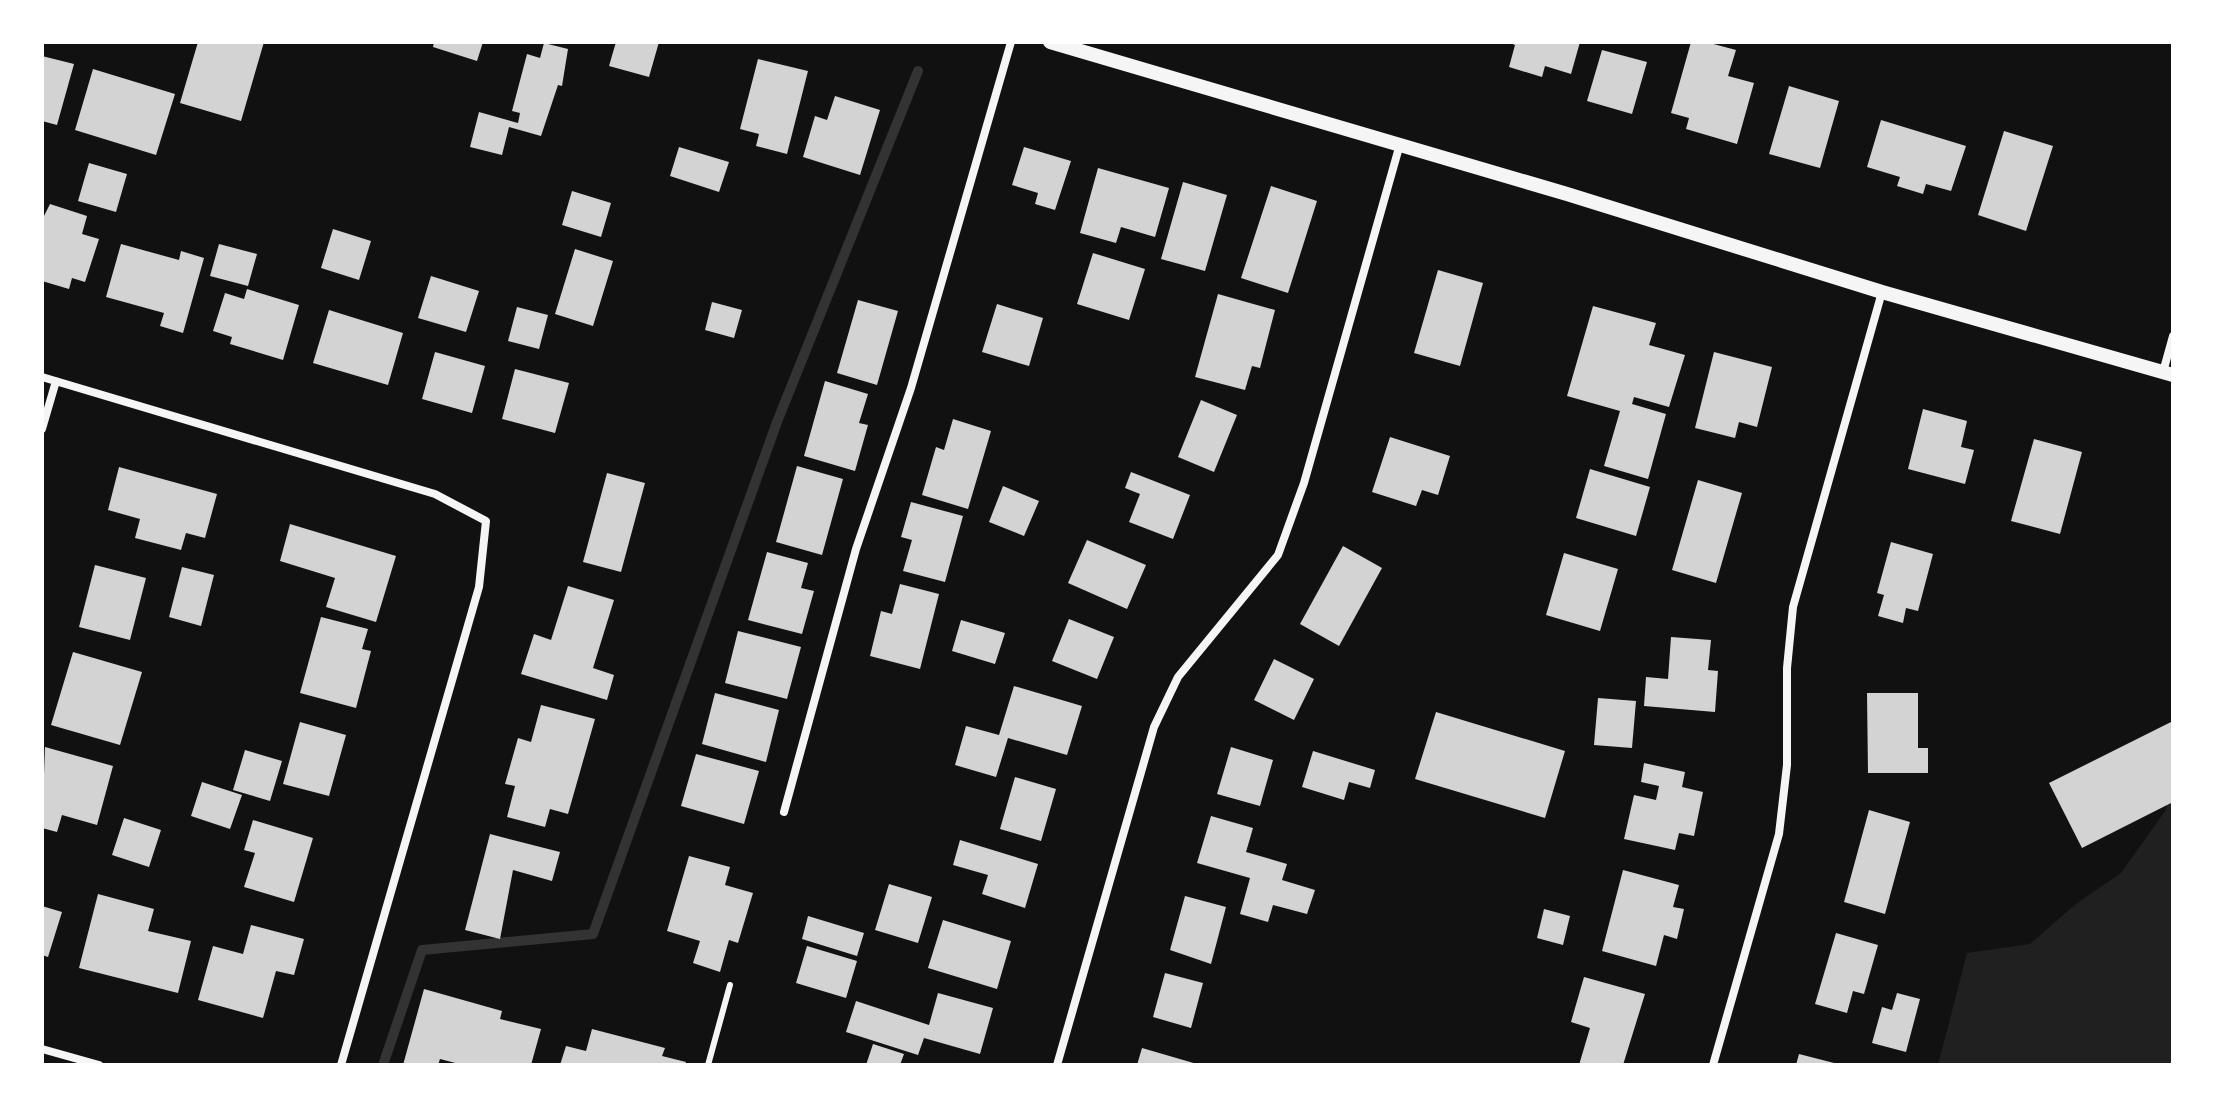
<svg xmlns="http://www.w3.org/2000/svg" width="2215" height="1107" viewBox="0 0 2215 1107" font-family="'Nunito Sans',sans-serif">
<rect width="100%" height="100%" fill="#111"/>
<path fill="#202020" d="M2173 787V1065H1938L1967 953 2030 944 2076 904 2121 873 2165 811Z"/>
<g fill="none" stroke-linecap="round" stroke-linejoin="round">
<path stroke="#333" stroke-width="10" d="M383 1065 422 950 593 934 777 422 918 71"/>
</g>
<path fill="#d3d3d3" d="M198 42H264L241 121 180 103Z
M434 42H483L477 61 433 47Z
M616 42H659L649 77 609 66Z
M1508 42H1580L1571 74 1545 66 1542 77 1509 67 1515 45Z
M1691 42H1706L1736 50 1728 76 1754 83 1737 144 1686 129 1689 118 1671 113Z
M544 43 568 49 562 86 558 85 541 136 509 127 502 155 470 147 479 112 518 123 520 113 512 111 527 54 540 58Z
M1602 50 1647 62 1632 114 1587 101Z
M42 56 74 64 57 125 42 121Z
M758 59 808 71 787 154 756 146 759 134 740 129Z
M93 69 175 94 156 155 75 130Z
M1789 86 1839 101 1820 168 1769 154Z
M835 96 880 110 860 175 803 157 815 116 827 120Z
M1881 120 1966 146 1951 191 1926 184 1923 194 1897 186 1900 177 1867 167Z
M2004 131 2053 146 2026 231 1978 215Z
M679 147 729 162 719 192 670 176Z
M1024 147 1071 161 1055 210 1035 204 1038 193 1012 185Z
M89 163 127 174 116 212 78 201Z
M1098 168 1169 188 1155 237 1121 227 1116 243 1080 233Z
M1183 182 1227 195 1205 271 1161 259Z
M1271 186 1317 201 1288 293 1241 278Z
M572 191 611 203 601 237 562 225Z
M50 204 87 216 82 234 99 239 85 282 72 278 69 289 42 281V220Z
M333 229 371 241 359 280 321 268Z
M121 244 179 260 181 251 204 258 183 333 160 326 164 313 106 297Z
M219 244 257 254 248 286 210 276Z
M575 249 613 261 593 326 555 314Z
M1093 253 1145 269 1129 320 1077 304Z
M1438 270 1483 283 1460 366 1414 353Z
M431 276 479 291 466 332 418 318Z
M247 289 299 305 283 360 230 344 232 337 213 331 225 293 244 299Z
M1218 294 1275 310 1260 368 1252 366 1245 390 1195 377Z
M858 300 898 311 877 385 837 373Z
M712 302 742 310 734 338 705 330Z
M997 304 1043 318 1029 366 982 352Z
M1593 306 1656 323 1649 345 1685 355 1669 407 1634 397 1632 404 1666 414 1648 479 1604 466 1620 411 1567 396Z
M517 307 548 315 539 349 508 341Z
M329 310 403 333 388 385 313 363Z
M435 352 485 366 472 413 422 399Z
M1714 352 1772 367 1757 427 1739 422 1735 438 1695 428Z
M515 369 569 383 555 433 502 419Z
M825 381 868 394 859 423 868 425 855 471 804 456Z
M1201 400 1237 415 1214 472 1178 457Z
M1923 409 1967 421 1961 447 1974 450 1965 484 1908 469Z
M953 419 991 431 968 509 922 495 936 447 944 450Z
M1390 437 1450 456 1438 495 1422 490 1416 506 1372 492Z
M2034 439 2082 452 2060 534 2011 521Z
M797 466 843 479 822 555 776 542Z
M119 467 217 494 205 538 186 533 181 550 135 538 140 519 108 510Z
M1590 469 1650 487 1636 536 1576 518Z
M1131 472 1190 495 1173 539 1129 522 1140 494 1125 488Z
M607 473 645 483 621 572 583 562Z
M1698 480 1742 493 1716 583 1672 570Z
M1003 486 1039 501 1024 536 989 522Z
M911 502 963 516 945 582 903 571 912 540 901 537Z
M290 524 396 556 376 622 326 607 335 578 280 561Z
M1087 540 1146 565 1127 609 1068 583Z
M1891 542 1933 554 1918 611 1906 608 1903 623 1878 616 1884 595 1877 593Z
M1343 546 1382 568 1339 646 1300 624Z
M767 552 808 563 801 588 814 591 802 634 748 620Z
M1564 553 1618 569 1600 631 1546 615Z
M95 565 146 578 130 640 79 627Z
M182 567 214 575 201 626 169 617Z
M900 584 939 594 920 669 870 656 881 611 892 614Z
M568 586 614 600 593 668 614 675 607 700 521 674 534 634 551 640Z
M321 617 368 629 362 649 371 651 356 708 300 693Z
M1069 619 1114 637 1097 679 1052 661Z
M961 620 1005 633 995 664 952 651Z
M738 631 801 647 787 699 725 683Z
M1671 637 1711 640 1708 670 1718 671 1715 712 1644 706 1646 677 1668 679Z
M73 652 142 672 120 745 51 725Z
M1274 659 1314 679 1294 720 1254 700Z
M1014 686 1082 706 1067 755 1008 738 996 777 955 765 966 726 999 735Z
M715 693 779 710 766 762 702 744Z
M1867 693H1918V748H1928V773H1868Z
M1598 698 1636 701 1632 748 1594 745Z
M541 705 595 719 568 814 550 809 545 827 507 817 515 786 505 784 518 738 531 742Z
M1436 712 1565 751 1545 818 1415 779Z
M2173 721V802L2082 848 2049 783Z
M300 722 346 735 329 796 283 784Z
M45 747 113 766 97 825 62 815 57 832 42 828Z
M1231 747 1273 760 1260 806 1217 794Z
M245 750 282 761 270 801 233 790Z
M1313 751 1375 770 1370 788 1349 782 1344 800 1302 787Z
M696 754 759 771 744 824 681 806Z
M1644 763 1685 772 1682 787 1703 792 1694 836 1679 833 1675 850 1624 839 1634 795 1656 800 1659 786 1641 782Z
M1015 777 1056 789 1041 841 1000 829Z
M202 782 242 795 230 829 191 816Z
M1869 810 1910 822 1885 914 1844 902Z
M1211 816 1253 828 1246 852 1287 864 1282 880 1315 890 1307 914 1273 905 1268 922 1240 914 1250 878 1197 863Z
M124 818 161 830 149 867 112 855Z
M253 820 313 838 294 902 244 887 255 853 244 850Z
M490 834 560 852 552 881 513 870 500 939 465 930Z
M960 840 1038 864 1025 908 982 894 988 875 953 865Z
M689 856 730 867 725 885 753 893 738 943 729 940 720 972 693 963 700 941 667 931Z
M1623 870 1679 885 1673 907 1684 909 1677 939 1664 935 1656 966 1602 951Z
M889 884 932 897 918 943 875 930Z
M98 894 154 909 148 931 191 941 178 993 79 968Z
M1185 896 1226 907 1211 964 1170 950Z
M42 906 62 912 48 957 42 955Z
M1544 909 1570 916 1563 945 1537 938Z
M808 916 864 933 857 956 802 939Z
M943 920 1011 941 997 989 928 968Z
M251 925 304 939 294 975 276 971 263 1018 198 1000 213 946 243 954Z
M1836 933 1878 945 1864 994 1853 991 1847 1013 1815 1004Z
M807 946 857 961 846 998 796 983Z
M1165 973 1203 983 1191 1028 1153 1017Z
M1584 977 1645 994 1623 1065H1579L1590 1028 1571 1022Z
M424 989 502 1011 500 1019 541 1029 531 1065H463L440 1059 438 1065H403Z
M938 993 993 1008 980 1054 924 1038 918 1055 846 1032 856 1001 929 1025Z
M1897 993 1920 999 1906 1052 1872 1043 1882 1007 1892 1010Z
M592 1029 665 1048 662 1056 686 1062 685 1065H560L566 1046 586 1051Z
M873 1044 904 1054 900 1065H866Z
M1142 1048 1197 1064V1065H1137Z
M1799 1054 1838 1064 1837 1065H1796Z"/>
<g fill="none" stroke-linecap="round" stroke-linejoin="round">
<path stroke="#f5f5f5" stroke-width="6" d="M708 1065 730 985"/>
<path stroke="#f5f5f5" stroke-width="8" d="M2163 372 2173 336
M42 377 435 494 486 521 479 587 341 1065
M42 429 56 381
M784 812 856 549 911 388 1011 42
M42 1049 99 1065
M1057 1065 1154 727 1178 677 1278 555 1304 483 1400 144
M1713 1065 1779 834 1787 765V668L1793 607 1882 292"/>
<path stroke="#f5f5f5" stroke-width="14" d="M1050 42 1567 194 1882 292 2173 375"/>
</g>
<rect width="2215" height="1107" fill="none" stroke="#ffffff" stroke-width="88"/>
</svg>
